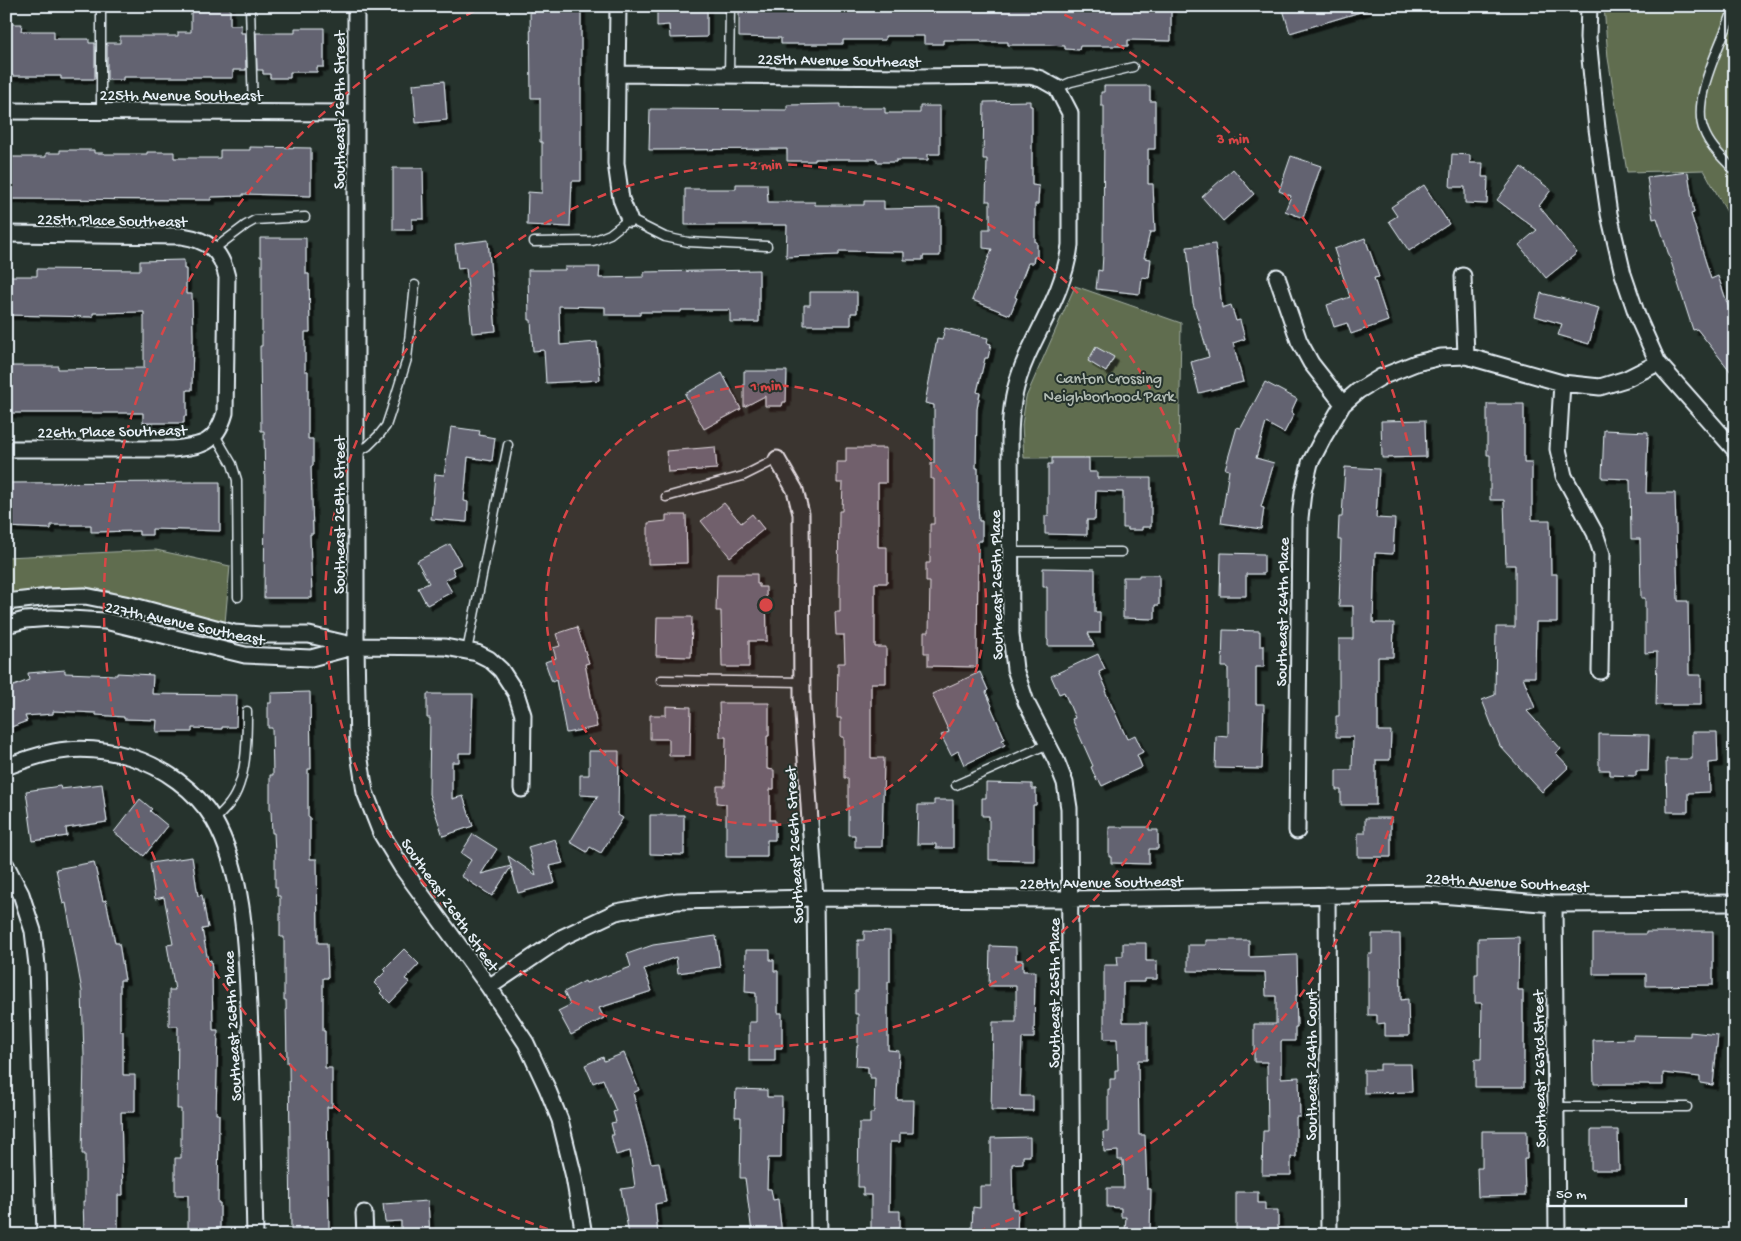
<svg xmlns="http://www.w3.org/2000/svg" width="1741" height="1241" viewBox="0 0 1741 1241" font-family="'Gochi Hand',sans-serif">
<defs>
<filter id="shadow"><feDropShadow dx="4.5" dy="4.5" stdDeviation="0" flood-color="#0009"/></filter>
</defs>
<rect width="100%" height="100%" fill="#26332d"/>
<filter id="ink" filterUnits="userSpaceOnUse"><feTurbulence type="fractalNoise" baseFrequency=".02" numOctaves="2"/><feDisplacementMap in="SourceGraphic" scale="10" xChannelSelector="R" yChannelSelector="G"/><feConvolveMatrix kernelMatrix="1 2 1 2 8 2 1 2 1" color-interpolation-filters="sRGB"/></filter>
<g filter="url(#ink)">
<path fill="#606d4f" stroke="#a4afa4" d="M1604 6H1735V227L1704 170 1627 172 1608 58Z
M1075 286 1181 323 1179 457 1024 458 1022 425 1026 397Z
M156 550 230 566 225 623 109 591 86 587 44 588 6 595V557Z"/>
<path fill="#646471" stroke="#e8f1f8" filter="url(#shadow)" d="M191 6H230V25H241V33H245L246 70H233V78H211V77H123V80H107V43H120V36H178V32H191Z
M530 6H581V181H572L570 227 527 225 528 192 542 193V142H540V98H531Z
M657 6H707V37L670 38 669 25 657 26Z
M739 6H1171V41L1128 40V46H1080L1079 50 1065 49V46L1049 45H1008V42H981V40H943V44H924V36H885V40H843V44H781V38L739 37Z
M1282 6H1366L1367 10 1290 33Z
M6 24H22L21 31H54V39H89V43H95V79H61V76H6Z
M295 28H324V67H317V72H290V78H270V74H263V70H257L256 33H295Z
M444 81 447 120 416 123 413 84Z
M1104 86H1150V101H1155V149H1148V184H1153L1155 232H1150L1144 258 1151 259 1149 278 1142 277 1140 294 1096 289 1098 270 1102 271 1103 254 1104 122V106H1101V92H1104Z
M1030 101V106H1032V185L1039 186 1038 204H1035V242H1037V257H1034L1033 263H1028L1015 297 1017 298 1010 315 972 300 992 249 983 248V229H990V201H986L987 159H983L984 102Z
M840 104V108H885V113H920V106H940V154H928V160H896V162H877V159H815V161H787V149L649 150 650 109 787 110V105Z
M250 147 311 148V196L243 194V196L211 197V200L6 199V157H46V153H60V150H94V153H104V154H147V152H174V158H220V150H250Z
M1452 154 1470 155V163H1483L1482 177H1488L1487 204 1465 203V187H1450Z
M1291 156 1321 166 1303 218 1285 211 1291 196 1279 191Z
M1521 167 1551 190 1539 206 1577 253 1546 278 1519 245 1537 230 1497 200Z
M393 168H423L424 219H412V230H393Z
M1233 169 1254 194 1223 221 1202 197Z
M1688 172 1694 213 1691 214 1711 279 1718 276 1735 326V377L1697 329 1693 330 1657 218 1653 219 1647 177Z
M736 184H767L768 202H815V205H864V201H884V209L940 208V256H923V260H904V252L839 251V255L786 257 787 225H685V189H736Z
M1424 185 1449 224 1409 251 1389 221 1397 216 1391 207Z
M260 238H306V274H309L310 332H305V371H308V439H313V466H311L313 534H310L312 598H264L265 492 264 431H261L260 346H262V257H260Z
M1365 238 1379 277 1374 278 1388 321 1351 334 1347 323 1334 327 1327 305 1350 297 1334 249Z
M488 240 496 331 472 333 466 268 458 269 455 244Z
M1215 244 1222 308 1231 305 1236 321 1240 320 1245 339 1233 343 1243 382 1199 393 1191 362 1209 357 1193 303 1187 247Z
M184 260V269H186V294H192L193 336 192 390H187V416H184V423H143V413H6V366H58V369L144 368V312L93 313V317L6 315V276H37V269L140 270V261Z
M565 267H600L599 278 644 277V272L759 270V322H730V310H681V312H640V315H605V307L559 306 560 345 597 342 600 380 546 383 544 350 533 351 531 320H529L528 270H565Z
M810 292H857V313H851V325H804V305H810Z
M1541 293 1599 308 1589 344 1558 335 1562 324 1535 316Z
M945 328 988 338 987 343 991 344 988 358H985L977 392 980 393 977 409 976 468H978V504L979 521H982V541H978L977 667 928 666V653H924V632H929L930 582H926V563H930V524H934V479H931V463H934V405L925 403 937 339 942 340Z
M1096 347 1114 357 1106 372 1088 361Z
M744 371H787L786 402H783L782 406H765V396L744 407Z
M722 373 741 409 704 429 685 394Z
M1265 382 1297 399 1291 412 1294 414 1284 433 1266 423 1256 458 1274 463 1261 507 1264 508 1261 529 1221 523 1229 470 1225 469 1237 427 1241 428Z
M1487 404H1524V463H1532V520H1550L1551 574H1557V622H1536L1535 677H1523L1535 708 1527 711 1561 749 1556 753 1569 767 1542 792 1500 746 1482 700 1495 695 1496 627H1515V565H1506L1504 500H1490V455H1487Z
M1425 420 1426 457 1382 458 1381 421Z
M451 427 480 431 479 435 495 438 492 461 468 457 464 501 468 502 467 522 431 519 435 474 444 475Z
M1604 430 1648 432 1646 493H1675L1678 601H1688L1689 675H1701V705H1656L1657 652 1645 653V598H1641L1640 539H1631L1630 479 1602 478Z
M715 447 717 469 668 472 666 451Z
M846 448H886V483H878V547H887V583H875V647H886V683H871V758H884L882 847H855V835H848V778H844V737H841V718H837L838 663H845L844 635H836L835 612H840V583H838L839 511H842L843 483H837V462H846Z
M1052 458H1089V472H1097V478H1151V527H1142V530H1128V528H1123V492L1096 491 1095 520H1087V535L1045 534V516H1048V464H1052Z
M1345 467 1379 469 1376 518 1395 519 1393 554 1375 553 1373 623H1394L1393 657H1378V731H1391L1390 760H1376V805H1341V790H1336V770H1352L1353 737H1336V716H1339V639H1353V606H1339L1341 540H1338L1339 517H1342Z
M192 482H220V531L152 529V535H139V531L91 532V525H51V529L6 527V483Z
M724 503 741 523 752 514 764 529 730 557 701 521Z
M666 515H686L687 563 648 564V523L666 521Z
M450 544 461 564 452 568 455 575 445 580 452 592 427 605 418 588 429 583 417 561Z
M1221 553 1264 554V574H1246V596H1220Z
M1043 568 1095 569V612H1100V633H1088L1094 646H1048V640L1047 639V587H1043Z
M717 574H757V584H759V587H766L767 641H749V667H722L721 611H716Z
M1139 575H1159V605H1155V619L1123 618V577H1139Z
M657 617H692L691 657 656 656Z
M577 627 589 663 585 664 597 727 566 733 556 680 552 682 545 662 556 658 553 648 560 646 556 634Z
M1223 630 1260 631V646H1264V667H1256V704H1264L1262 769 1215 768 1216 736 1228 737V667H1222Z
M1098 654 1105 669 1099 672 1107 690 1105 691 1127 739 1135 735 1143 752 1137 755 1142 767 1102 786 1099 780 1097 781 1091 767 1093 766 1072 719 1075 718 1064 692 1059 694 1051 676Z
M65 670V673L117 675V673L153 675 152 694 237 695 236 727H222V729L192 728V732H156L157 720 124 719V717L96 715V713L53 711V714L25 716 27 721 6 729V689L29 680 28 673Z
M980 672 988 690 986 692 992 706 991 707 1005 739 1002 740 1005 745 964 765 958 751 951 755 941 735 949 732 932 694Z
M310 692 311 769H308V817H310V859H317L318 943H327L328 978H323V1031H325V1068H332V1107H327L329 1229 291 1230 289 1063H287L286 1000H284V937H280V896H277V887H275V854L274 833H272L271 811H270V775H273L272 728H268V703H271V693Z
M427 694H473L471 753H459V762H452V799L463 796 473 826 443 836 429 794 430 718H427Z
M719 703H769V736H767V769L774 770V789H770V820H775V840H767V857H726V804L717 803V786H725L726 737H720Z
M666 706 691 707 690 756H669V739H650V715H666Z
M1692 732H1717L1718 762 1709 763 1710 792 1688 793V812H1667L1666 759H1692Z
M1599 734 1649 735 1648 771H1636V776L1610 775V770H1599Z
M589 751H619L618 815 623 818 601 853 590 847 587 852 570 842 598 796 580 795V775H589Z
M986 783 1032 784V789H1036V805H1033V843H1034V861L989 860V816H982V798H986Z
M102 784 107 822 66 828 67 836 33 841 26 791 60 786 61 789Z
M140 799 152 809 150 811 168 826 144 856 114 832Z
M934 800H953V848H936V844H917L918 805H934Z
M650 815H684V855L650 854Z
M1365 818H1391V857H1358V833H1365Z
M1109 827H1149V830H1158V849H1149V864L1111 863V857H1109Z
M473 834 497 849 481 874 511 866 508 856 536 875 528 847 555 839 563 863 550 866 555 883 518 893 511 867 492 896 461 876 471 860 461 853Z
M192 857 198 896 202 895 208 928 202 929 208 961 211 960 212 971 213 1030H218L216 1114H219L218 1203H220V1234H188V1195H175V1158H181V1109H177L178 1026H169V990H175L167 945 173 944 164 897 155 899 150 863Z
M94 862 103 901 106 900 115 943H119L125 980H120V1031H123V1075H135V1112H121L123 1195H118V1232H84L83 1201H85V1154H82L84 1056 82 991 66 903 63 904 56 869Z
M864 931 890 932V982H888V1050L899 1051 897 1100H914L913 1133H900V1142H890L889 1211H900V1235H871V1195H863V1187H858L859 1123H870V1113H874L875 1078H870V1074H868V1067L856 1066 857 1046H858V1014H855V991H858V940H864Z
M1684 931H1713V985L1646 986V974H1593V934H1646V932H1684Z
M1372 934H1400L1401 1000 1408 999 1409 1036H1385V1023L1377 1024V1015H1368V954H1372Z
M716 936 720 967 678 973 676 957 644 969 652 991 599 1008 604 1018 571 1035 558 1011 570 1005 564 992 585 981 586 983 631 967 627 954 653 945Z
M1519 937 1518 990H1523V1023H1524V1087H1475V1059H1481L1482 1003H1475V974H1478V938Z
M1206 940H1249V957L1297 955 1298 995H1296L1297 1027H1295V1041H1281V1078L1299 1077 1300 1117H1296V1157H1291V1175H1262L1263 1131H1268L1267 1062H1254V1024H1276V996H1266L1265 972 1188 971V945H1206Z
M1123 943H1146V961H1157V979H1145V982H1123V1022H1147V1060H1138L1139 1135H1145L1147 1189H1151L1150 1231 1125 1230 1126 1217H1121V1208L1107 1207V1188H1124L1123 1160H1118V1151L1104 1152 1103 1132H1108V1089H1110V1079H1115V1070H1118L1117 1039H1104V965H1118L1117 956H1123Z
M990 946 1016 947V960H1023V971H1035L1034 1038H1022L1020 1096H1033V1111L991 1110 993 1022H1016V986H989Z
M404 949 419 964 405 979 410 982 390 1003 380 993 382 991 374 983 386 971 384 969Z
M746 950H770V960H774V971H778V1013H782V1048H775V1061H749V1022H756V993L745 992Z
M1690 1032 1718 1035 1713 1085 1700 1083V1077L1663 1073V1085H1649V1084H1594L1593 1040 1633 1039V1035L1690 1036Z
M624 1053 639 1090 633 1093 651 1163 659 1162 666 1202 655 1204 658 1235H629L621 1189 635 1187 630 1151 616 1155 611 1135H614L611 1123 616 1122 613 1112 616 1111 603 1079 593 1083 585 1065 603 1057 604 1061Z
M1380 1064H1411L1412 1092 1364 1093V1070H1380Z
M736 1089 767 1090V1097H782L781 1158H768L767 1189H771L773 1200 778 1199 782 1235H759V1232L752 1233 745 1178H740L741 1117H735Z
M1591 1130H1618L1619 1170H1591Z
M1482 1131H1527V1159H1524L1525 1196 1478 1197 1477 1168H1482Z
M1030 1137V1156H1023V1163L1012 1164 1013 1209H1018L1017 1235H996V1228H972L973 1207 980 1208V1186H991V1138Z
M1236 1192H1258V1203H1265V1210H1278V1230H1236Z
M428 1201 430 1235H409L408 1231 401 1232V1221L385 1222 383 1204Z"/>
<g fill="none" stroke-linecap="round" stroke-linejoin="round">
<g stroke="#e8f1f8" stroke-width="11">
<path id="lane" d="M250 6 253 111
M1735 11 1731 16C1720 46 1691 100 1704 131 1710 147 1724 159 1735 171
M729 75 730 6
M1057 88 1071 82 1133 67
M101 111V6
M534 242 593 241 610 234 629 219 665 237 688 242 767 246
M214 249 246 225 255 220 305 217
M215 435 232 464 237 480 238 597
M356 453 368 446 379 435 386 426 391 411 407 359 415 285
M666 497 743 476 777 459
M1011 552H1121
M467 651 508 445
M661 680 802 682
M956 785 1048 744
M214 821C219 815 225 810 230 803 247 781 247 739 247 711
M1556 1107H1687"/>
</g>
<g stroke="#e8f1f8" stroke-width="19">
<path id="street" d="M356 6V646L358 747 365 792 381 833 403 869 489 987 526 1043 547 1088 560 1120 574 1177 584 1235
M618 6 616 163 621 199 629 219
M1589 6 1588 38 1597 129 1609 214 1623 274 1638 318 1658 363 1735 450
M618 74 912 77 1030 76 1041 79 1057 88 1070 113V245C1065 286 1044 319 1027 356 1014 385 1010 410 1010 442L1011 634 1015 669 1026 702 1056 760 1065 783 1069 808 1072 1235
M6 111 355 113
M6 234 182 236C208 240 221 250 227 277L225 413C216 444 202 446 173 449H6
M1463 276 1466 356
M1277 277 1299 341 1311 363 1343 404
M1562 383 1558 449 1564 476 1595 533 1602 554 1600 671
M777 459 795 490 801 514 802 698 815 898 819 1235
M6 602 50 597 85 596 130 605 234 633 261 635H309L356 646 311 658 245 655 105 621 52 618 25 620 6 625
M356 646 445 647 477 653 489 659 501 670 516 693 523 715 522 789
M6 767C51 749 83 743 131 757 163 767 196 790 214 820 244 872 246 949 249 1008 253 1083 253 1159 255 1235
M1297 831 1300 518 1303 492 1310 463 1323 438 1343 404 1358 391 1381 377 1416 363 1441 357 1466 356 1562 383 1600 387 1626 379 1658 363
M6 865 21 894 33 931 37 965 45 1235
M1327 895 1329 1235
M1554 904 1557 1235
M489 987 563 937 616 912 677 901 815 898 1070 899 1427 894 1554 904 1735 903
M364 1213 365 1235"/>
</g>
<use href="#lane" stroke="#26332d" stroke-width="8"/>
<use href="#street" stroke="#26332d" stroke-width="15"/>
</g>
</g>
<circle cx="766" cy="605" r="220" fill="#d94647" fill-opacity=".12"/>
<g fill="none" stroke="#d94647" stroke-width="2.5" stroke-dasharray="9 6">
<circle cx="766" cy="605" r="220"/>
<circle cx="766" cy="605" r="441"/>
<path d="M562 1234A661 661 0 0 1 481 8M1051 8A661 661 0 0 1 970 1234"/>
</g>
<g text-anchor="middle" stroke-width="4" stroke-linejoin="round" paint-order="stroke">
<g font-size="16" fill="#e8f1f8" stroke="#26332d">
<text transform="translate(839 59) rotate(1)" y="6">225th Avenue Southeast</text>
<text x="181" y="100">225th Avenue Southeast</text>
<text transform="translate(338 110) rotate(-90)" y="6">Southeast 268th Street</text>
<text transform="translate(112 219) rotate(1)" y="6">225th Place Southeast</text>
<text transform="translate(112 430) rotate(-1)" y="6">226th Place Southeast</text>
<text transform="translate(338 515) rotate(-90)" y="6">Southeast 268th Street</text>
<text transform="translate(995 585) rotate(-91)" y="6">Southeast 265th Place</text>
<text transform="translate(1281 612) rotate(-89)" y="6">Southeast 264th Place</text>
<text transform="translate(185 622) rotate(12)" y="6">227th Avenue Southeast</text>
<text transform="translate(793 845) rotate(-93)" y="6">Southeast 266th Street</text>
<text transform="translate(1101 881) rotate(-1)" y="6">228th Avenue Southeast</text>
<text transform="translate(1507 881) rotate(3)" y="6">228th Avenue Southeast</text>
<text transform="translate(451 904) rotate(55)" y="6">Southeast 268th Street</text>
<text transform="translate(1053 993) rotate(-90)" y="6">Southeast 265th Place</text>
<text transform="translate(231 1026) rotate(-93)" y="6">Southeast 268th Place</text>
<text transform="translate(1310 1065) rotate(-90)" y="6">Southeast 264th Court</text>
<text transform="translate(1538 1069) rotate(-91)" y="6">Southeast 263rd Street</text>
</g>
<g font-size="16" fill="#b2bcb4" stroke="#26332d">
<text x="1109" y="383">Canton Crossing<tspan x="1109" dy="18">Neighborhood Park</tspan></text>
</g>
</g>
<circle cx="766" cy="605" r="8" fill="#d94647" stroke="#26332d" stroke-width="2.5"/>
<g font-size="15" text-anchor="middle" font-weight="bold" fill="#d94647" stroke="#26332d" stroke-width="4" stroke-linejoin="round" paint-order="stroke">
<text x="1233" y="143">3 min</text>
<text x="766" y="169">2 min</text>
<text x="766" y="390">1 min</text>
</g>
<rect width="1741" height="1241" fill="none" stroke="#26332d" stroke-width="25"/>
<rect x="12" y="12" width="1716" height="1216" fill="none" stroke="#e8f1f8" stroke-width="2" filter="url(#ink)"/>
<path d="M1548 1198v8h138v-8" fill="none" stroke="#e8f1f8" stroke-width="2.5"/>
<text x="1556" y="1198" font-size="15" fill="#e8f1f8" stroke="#26332d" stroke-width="4" paint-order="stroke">50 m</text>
</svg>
